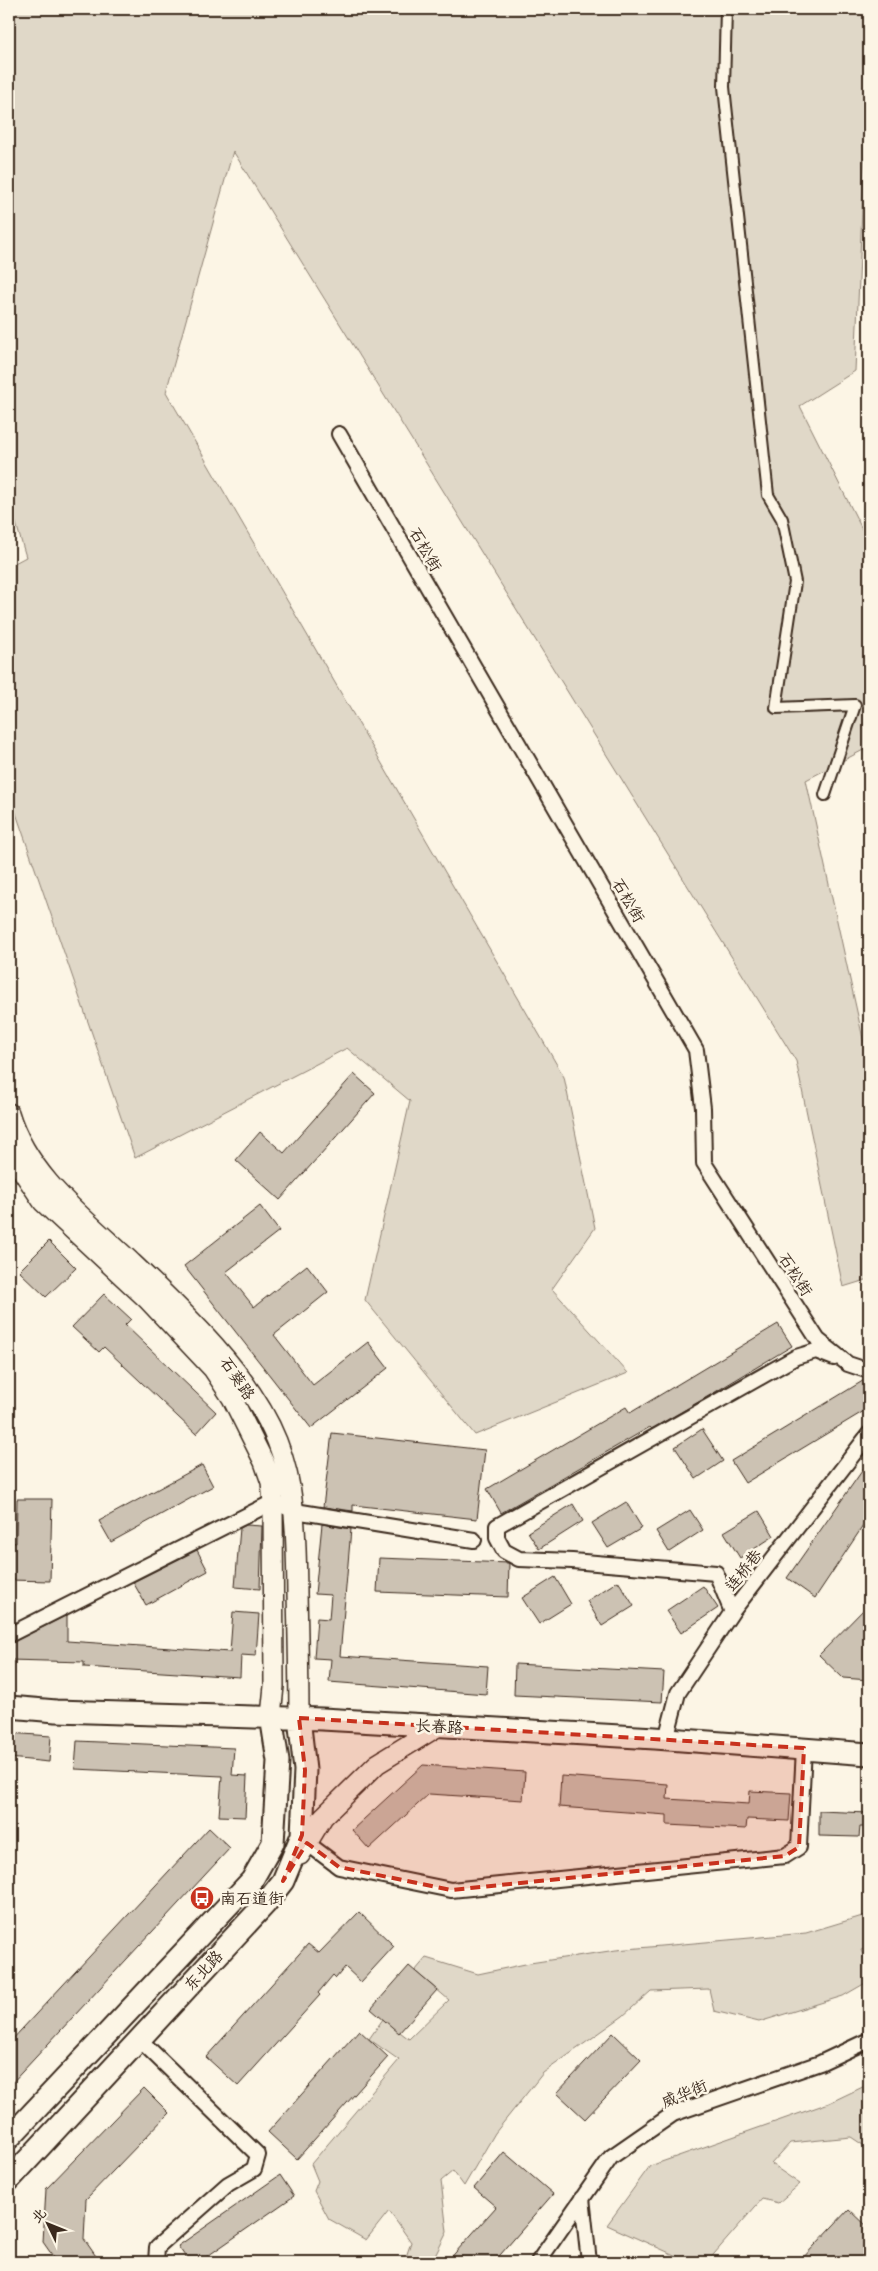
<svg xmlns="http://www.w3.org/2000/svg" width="878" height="2271" viewBox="0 0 878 2271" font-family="'Architects Daughter','LXGW WenKai TC',sans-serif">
<rect width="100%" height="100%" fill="#fcf5e5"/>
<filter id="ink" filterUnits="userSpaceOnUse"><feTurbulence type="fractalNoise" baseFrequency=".02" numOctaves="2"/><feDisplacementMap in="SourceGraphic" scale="10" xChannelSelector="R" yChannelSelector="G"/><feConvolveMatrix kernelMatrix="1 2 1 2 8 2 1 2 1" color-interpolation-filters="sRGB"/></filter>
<g filter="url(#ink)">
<path fill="#e0d8c8" stroke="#8e8173" d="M9 9H869V115L866 118 855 371 800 406 869 543V747L806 780 869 1066V1279L843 1287 796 1061 233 151 166 392 564 1077 595 1228 552 1289 628 1373 475 1435 365 1300 410 1101 347 1048 135 1158 9 793V566L26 557 9 500Z
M869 1914V1947L861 1950 869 1969V1981L843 1996 759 2022 714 2011 709 1989 651 1991 623 2016 543 2073 495 2133 464 2186 453 2171 441 2181 447 2232 432 2262H420L406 2257 411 2242 389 2211 366 2240 329 2219 314 2191 318 2181 311 2164 399 2060 369 2039 383 2019 409 2039 449 2000 415 1971 426 1958 478 1974 530 1963 616 1950 806 1933Z
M869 2084V2149L851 2137 790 2143 771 2164 800 2184 778 2203 762 2199 707 2262H690L607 2225 650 2166 829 2103Z"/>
<path fill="#ccc2b3" stroke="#3b2a1e" d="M354 1074 375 1093 280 1200 236 1160 260 1132 284 1153Z
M260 1206 279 1231 226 1272 254 1307 307 1265 328 1292 274 1335 313 1385 368 1342 388 1368 311 1428 184 1266Z
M49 1241 76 1268 46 1297 19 1271Z
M104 1294 131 1319 125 1325 216 1412 196 1434 104 1347 99 1352 72 1327Z
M778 1324 792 1346 707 1397 652 1429 650 1427 501 1513 487 1489 626 1407 630 1413Z
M866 1379 869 1380V1408L745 1483 731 1461Z
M702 1429 723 1461 696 1479 675 1447Z
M332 1433 485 1450 477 1519 353 1505V1511L323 1507Z
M869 1461V1517L815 1598 787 1578Z
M202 1465 213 1486 111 1542 99 1521Z
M17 1499H52L50 1581 9 1580V1542L16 1543Z
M626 1502 642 1528 608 1548 592 1523Z
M573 1504 583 1521 539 1549 528 1532Z
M690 1510 703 1530 669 1552 656 1531Z
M759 1511 774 1536 740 1558 724 1532Z
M322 1524 351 1529 340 1656 488 1666 486 1694 329 1682 331 1659 314 1658 317 1618 329 1619 331 1595 315 1594Z
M246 1525 262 1526 260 1589 235 1587 240 1528Z
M197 1550 208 1571 146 1605 133 1582Z
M379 1558 509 1563 508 1597 377 1592Z
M555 1577 571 1604 539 1624 522 1598Z
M618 1581 634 1606 602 1626 587 1601Z
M703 1586 718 1608 681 1633 666 1611Z
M869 1604V1680L843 1678 819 1655Z
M233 1612 259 1614 256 1656 241 1655 240 1677 84 1667V1662L9 1660V1644L67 1615V1641L230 1652Z
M515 1664 664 1672 662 1702 514 1695Z
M9 1733 51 1736 49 1762 9 1758Z
M77 1741 234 1748 232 1775 247 1776 245 1817 219 1816 222 1776 75 1769Z
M423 1765 525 1772 523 1800 429 1794 369 1849 352 1830Z
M561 1776 668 1784 667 1799 749 1804 750 1791 791 1793 789 1821 747 1819 746 1829 667 1825V1815L559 1807Z
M819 1811 869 1813V1827H860L859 1837 819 1836Z
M209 1828 230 1848 9 2086V2043Z
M359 1912 394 1946 361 1982 345 1967 336 1978 333 1975 318 1993 320 1995 238 2086 206 2057 308 1944 319 1953Z
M409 1966 437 1990 399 2033 371 2009Z
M359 2030 388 2057 297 2159 268 2132Z
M613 2033 641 2060 585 2119 557 2093Z
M144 2088 169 2113 86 2199 84 2239 100 2262H57L43 2242 46 2189Z
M504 2152 553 2194 494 2262H447L496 2207 474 2188Z
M280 2175 294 2196 199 2262H189L178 2246Z
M849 2209 869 2228V2255L863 2262H799Z"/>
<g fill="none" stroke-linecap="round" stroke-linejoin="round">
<g stroke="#3b2a1e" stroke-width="14">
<path id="pedestrian" d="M726 9 724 87 768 495 782 519 795 582 776 708 855 705 825 795"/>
</g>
<g stroke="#3b2a1e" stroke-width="18">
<path id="minor" d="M339 434 696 1050 703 1108 704 1163 818 1340 848 1364 869 1371
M732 1612 716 1573 572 1561 519 1559 504 1551 497 1538V1526L796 1357 816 1351 834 1358
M9 1635 273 1502 295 1511 474 1540
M666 1739 678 1693 732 1612 869 1434
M307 1843 339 1867 451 1890 785 1856 799 1847 804 1748
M139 2039 258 2155 254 2169 228 2184 157 2247 156 2262
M582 2198 589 2262
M538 2262 611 2157 673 2114 820 2063 869 2040"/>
</g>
<g stroke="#3b2a1e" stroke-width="22">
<path id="secondary" d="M9 1113C28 1176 83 1217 129 1260 182 1310 250 1373 277 1441 297 1491 296 1540 297 1593 298 1635 299 1676 299 1718
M9 1151 43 1202 147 1299 213 1369 232 1398 264 1462 271 1482 273 1502 274 1686 271 1716
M300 1855 323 1817 377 1764 437 1727"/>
</g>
<g stroke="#3b2a1e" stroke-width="25">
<path id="primary" d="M9 1707 56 1711 322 1719 655 1738 869 1754
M9 2138 252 1880 273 1843 278 1761 271 1716
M9 2180 265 1904 283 1881 302 1835 305 1770 299 1718"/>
</g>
<use href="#pedestrian" stroke="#fcf5e5" stroke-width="10"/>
<use href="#minor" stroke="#fcf5e5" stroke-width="14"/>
<use href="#secondary" stroke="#fcf5e5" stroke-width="19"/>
<use href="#primary" stroke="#fcf5e5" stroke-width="21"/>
</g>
</g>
<path fill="#c8321e" fill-opacity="0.2" stroke="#c8321e" stroke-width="4" stroke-dasharray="10 6" stroke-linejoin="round" d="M299 1718 804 1748 799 1847 785 1856 451 1890 339 1867 307 1843 283 1881 302 1835 305 1770Z"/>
<defs>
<g id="bus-disc" transform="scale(1.25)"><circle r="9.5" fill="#c8321e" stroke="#fcf5e5"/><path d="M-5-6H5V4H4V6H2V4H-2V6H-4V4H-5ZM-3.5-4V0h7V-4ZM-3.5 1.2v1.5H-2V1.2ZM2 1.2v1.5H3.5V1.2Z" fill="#fff"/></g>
</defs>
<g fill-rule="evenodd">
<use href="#bus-disc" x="202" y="1898"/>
</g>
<g text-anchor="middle" stroke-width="5" stroke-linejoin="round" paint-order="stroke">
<g font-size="16" fill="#3b2a1e" stroke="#fcf5e5">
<text transform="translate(426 549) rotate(60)" y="6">石松街</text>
<text transform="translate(629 900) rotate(60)" y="6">石松街</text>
<text transform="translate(796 1274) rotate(57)" y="6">石松街</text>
<text transform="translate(238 1378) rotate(56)" y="6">石葵路</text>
<text transform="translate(743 1570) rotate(-52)" y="6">连桥巷</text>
<text transform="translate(439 1726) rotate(3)" y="6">长春路</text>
<text transform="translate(203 1970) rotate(-47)" y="6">东北路</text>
<text transform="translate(684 2093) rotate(-23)" y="6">威华街</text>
</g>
<g font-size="16" fill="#3b2a1e" stroke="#fcf5e5" text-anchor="start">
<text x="220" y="1904">南石道街</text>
</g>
</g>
<rect width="878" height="2271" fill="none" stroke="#fcf5e5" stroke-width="30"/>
<rect x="15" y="15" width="848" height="2241" fill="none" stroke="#3b2a1e" stroke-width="2" filter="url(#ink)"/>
<g transform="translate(48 2224) rotate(313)" stroke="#fcf5e5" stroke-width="4" paint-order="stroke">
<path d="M0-4L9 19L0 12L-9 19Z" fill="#3b2a1e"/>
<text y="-8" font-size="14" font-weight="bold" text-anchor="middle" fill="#3b2a1e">北</text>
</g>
</svg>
